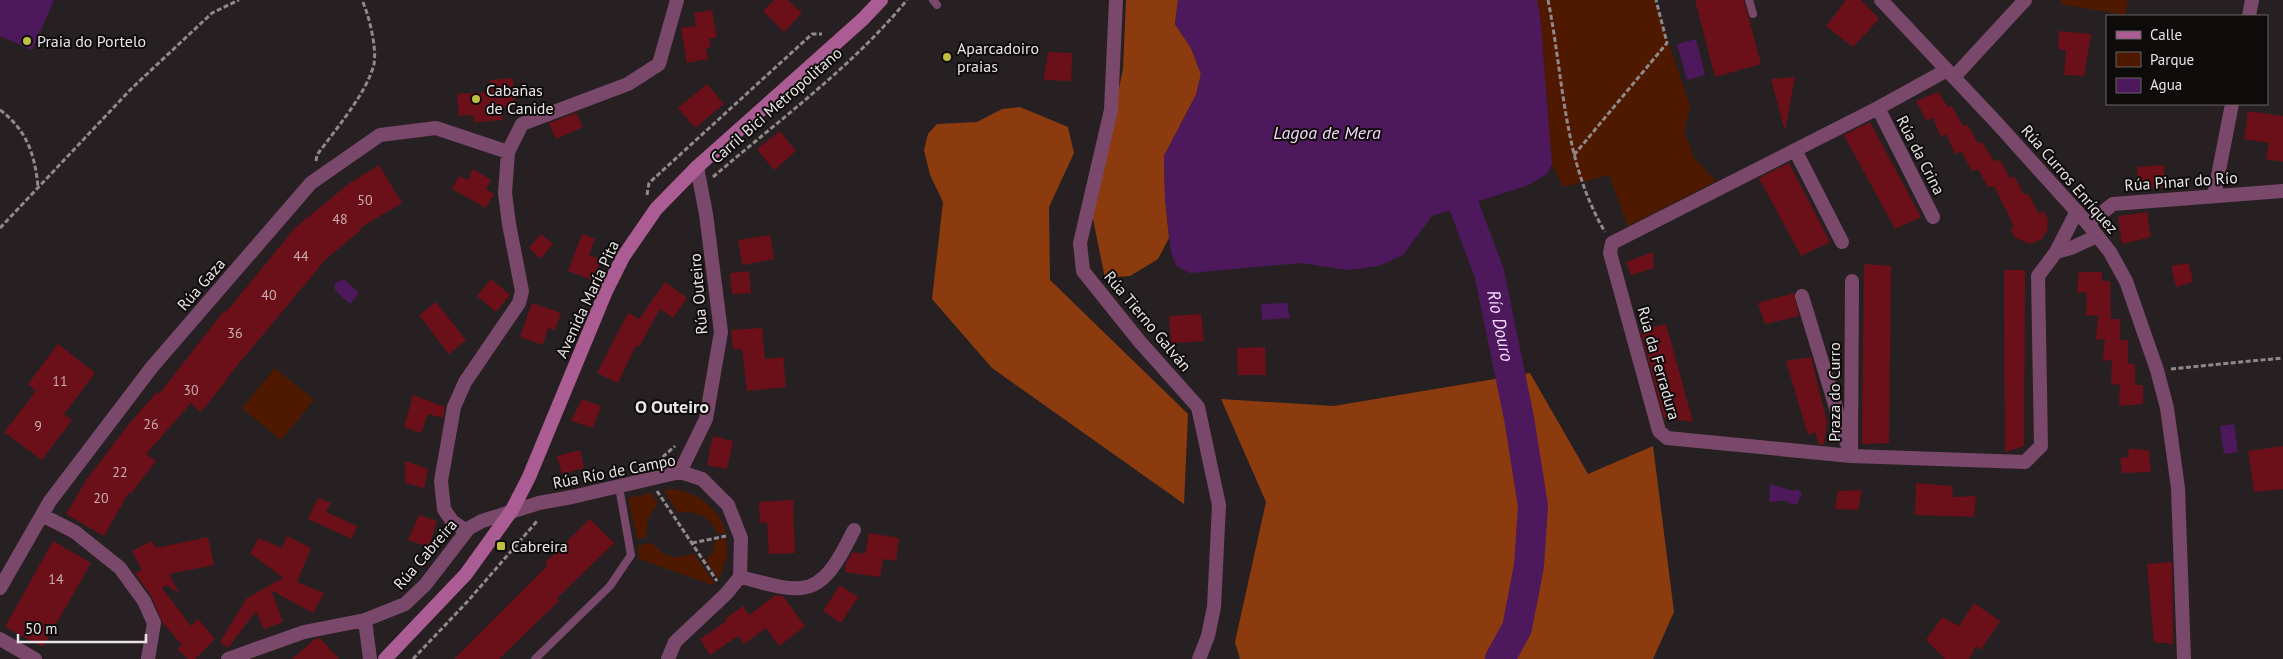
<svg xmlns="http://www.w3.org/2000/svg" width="2283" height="659" viewBox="0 0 2283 659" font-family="'PT Sans',sans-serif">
<rect width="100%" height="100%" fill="#272022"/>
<path fill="#4f1900" d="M1537 0H1654L1690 106 1684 131 1694 158 1716 181 1628 226 1609 175 1563 187 1552 164 1540 14Z
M2061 0H2128L2125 15 2061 4Z
M275 368 314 400 281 440 242 408Z
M674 489C698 493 719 508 726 533L717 534C712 517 694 509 678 513L664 490Z
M651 493 658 504 648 517 646 537 637 539 628 498Z
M726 538 727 557 719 579 706 560 713 552 715 541Z
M652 543C664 557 676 561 693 553L715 583 713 585 639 559 638 545Z"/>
<path fill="#8c3b0e" d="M1126 0H1178L1175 24 1191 48 1201 74 1196 95 1164 156 1165 198 1169 238 1158 259 1130 276 1105 278 1091 209 1103 165 1123 69Z
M1020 107 1068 127 1074 153 1049 207 1050 280 1188 414 1184 504 992 368 932 299 943 202 930 175 924 150 928 134 937 124 977 122 1002 109Z
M1530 373 1588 474 1653 446 1674 612 1653 659H1240L1235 642 1266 502 1221 399 1334 406Z"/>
<path fill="#4e185c" d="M0 0H54L32 50 0 36Z
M1178 0H1537L1540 14 1552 164 1546 175 1526 186 1432 216 1403 255 1379 266 1348 270 1301 263 1190 273 1176 266 1171 252 1165 198 1164 156 1196 95 1201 74 1191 48 1175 24Z
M1696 39 1705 75 1687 80 1677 44Z
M344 279 359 293 350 304 335 290V283Z
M1287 303 1290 318 1262 320 1261 304Z
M2234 424 2238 452 2224 454 2220 426Z
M1770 484 1794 491 1797 489 1802 493 1797 504C1791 505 1790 503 1785 501 1779 499 1775 504 1769 501Z"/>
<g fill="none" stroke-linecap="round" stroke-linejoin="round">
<path stroke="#4e185c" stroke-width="30" id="s1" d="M1458 167 1464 206 1489 272 1519 418 1533 506 1529 566 1517 628 1500 659"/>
</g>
<path fill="#6b1018" d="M774 0H788L802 13 784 32 763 11Z
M1695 0H1744L1761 64 1715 77Z
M1846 0H1861L1879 19 1853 47 1826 26Z
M712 10 717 37 709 39 711 47 706 48 708 59 687 63 681 28 696 26 694 13Z
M2059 31 2091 34 2084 76 2064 75 2066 50 2058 49Z
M1048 52 1072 53 1071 81 1044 80Z
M1795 77 1785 131 1771 79Z
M513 78 515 107 502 108 503 120 474 122 473 115 459 116 457 94 491 92 490 80Z
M707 84 724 104 695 128 678 108Z
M1938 92 1948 107 1952 106 1963 126 1967 124 1978 143 1982 142 1994 161 2000 160 2010 178 2015 177 2024 195 2028 193 2039 214 2044 211 2048 220 2047 231 2042 239 2030 244 2016 238 2010 229 2014 226 1994 186 1988 187 1978 169 1972 171 1961 151 1955 154 1946 134 1941 137 1933 118 1926 120 1916 101Z
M2248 111 2283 116V162L2266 159 2269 143 2244 139Z
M576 113 583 127 556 139 549 123Z
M1870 122 1921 217 1895 229 1844 135Z
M780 131 796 151 774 170 757 149Z
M1789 163 1830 242 1801 256 1759 178Z
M379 165 402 203 360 228 362 229 326 259 226 379 227 380 201 412 191 403 146 454 156 461 131 494 129 492 104 536 66 514 87 479 128 425 157 392 159 394 224 311 226 312 295 228 347 185Z
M2164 165 2165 187 2138 190 2137 167Z
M473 169 491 180 486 189 494 194 486 208 452 189 459 176 468 180Z
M2147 212 2151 237 2122 244 2118 216Z
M541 234 553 244 540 259 529 248Z
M582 234 595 239 589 255 601 260 593 280 568 271Z
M770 235 774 259 742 265 738 240Z
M1653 252 1654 268 1631 275 1626 262Z
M2189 263 2193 282 2176 287 2171 266Z
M1864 264 1891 266 1889 443 1862 444Z
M2004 270H2025L2024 446 2005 452Z
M749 271 751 293 732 294 730 273Z
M2079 272H2102V281H2110L2111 319H2120V340H2128V364H2135V385H2143V404L2119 406 2120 384 2111 385 2112 360 2103 361 2105 339 2096 340 2098 315 2086 316 2087 292 2077 293Z
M491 279 510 295 496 312 477 296Z
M665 282 687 298 673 318 660 309 639 347 636 345 618 383 597 373 628 313 639 319Z
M1794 293 1799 316 1765 324 1758 303Z
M436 302 466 340 449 354 419 315Z
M532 303 561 313 555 330 548 328 543 345 520 337Z
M1201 314 1204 341 1171 343 1169 316Z
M1666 324 1693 422 1664 418 1640 330Z
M762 328 765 359 783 357 786 387 747 391 742 349H733L731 330Z
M58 344 95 373 64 414 72 420 42 460 4 432 36 391 28 384Z
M1265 347 1266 375H1238L1237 348Z
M1811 357 1827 422 1824 445 1819 444 1815 432 1808 435 1786 361Z
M413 395 445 407 443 418 428 414 421 433 404 427Z
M582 399 601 406 593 428 571 421Z
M713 436 733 441 727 469 707 465Z
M2283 446V489L2254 492 2248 451Z
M2128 449 2149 450 2151 472 2122 473 2120 458 2129 457Z
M580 450 584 468 562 474 557 456Z
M405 461 428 469 424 488 405 483Z
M1916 483 1953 486 1952 497 1976 496 1974 517 1915 515Z
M1862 490 1858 510 1835 509 1838 491Z
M318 498 331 503 326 512 357 526 352 539 308 519Z
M793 500 795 553 769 554 767 522 760 523 759 502Z
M419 515 437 521 429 547 408 540Z
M590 519 614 543 557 598 559 601 499 659H454L547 566 545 563Z
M869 533 899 538 896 561 883 559 880 577 845 572 846 563 853 552 865 554Z
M287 536 311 548 297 582 324 593 313 613 271 590 283 622 264 629 256 611 228 648 220 642 247 598 283 578 250 553 259 538 282 548Z
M208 537 214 565 169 574 179 593 166 585 162 588 191 626 198 619 215 639 195 659H188L177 649 182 645 162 622 152 597 137 576 135 573 142 570 132 551 152 541 156 548Z
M53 541 91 563 43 647 5 627Z
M2172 562 2173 644 2154 642 2147 564Z
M840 585 858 597 841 623 823 611Z
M776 595 783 596 805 626 779 646 766 628 744 644 738 636 710 655 700 639 727 621 725 619 743 606 749 615Z
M1974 603 2000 621 1981 650 1976 646 1969 659H1945L1926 640 1942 617 1959 626Z
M320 638 339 659H292L315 639Z"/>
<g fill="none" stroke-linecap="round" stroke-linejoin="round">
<path stroke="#8f898a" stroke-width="3" stroke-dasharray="5 2.5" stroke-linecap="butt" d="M1548 0C1564 79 1563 161 1605 232
M0 110C27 130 35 155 38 187
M1574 155 1667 43 1656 0
M316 161 317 155C335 130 367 93 374 64 377 48 369 15 362 0
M713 177C779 120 852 67 907 0
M647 195 649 183 812 34H822
M0 228 132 88 212 13 239 0
M2171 369 2282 358
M657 462 675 446
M657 491 717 581
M692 543 726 536
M413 659 468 601 538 520"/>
<path stroke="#7a486a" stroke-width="8" d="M933 0 937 5
M1749 0 1753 14
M535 659 610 586 631 555 619 487"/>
<path stroke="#7a486a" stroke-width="14" d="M2249 16 2252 0
M1947 70 1878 108 1612 243 1610 253 1659 431 1667 438 1851 456 2025 462 2041 446 2038 276 2056 252 2077 211
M1954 77 2025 0
M1878 108 1933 217
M1795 150 1842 242
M2214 196 2232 104
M2088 224 2113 204 2283 191
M2056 252 2071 248 2097 236
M1802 296 1847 444
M1851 456 1852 281
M680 472 706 419 721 332 706 214 697 167
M42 515 75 532 120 568 144 601 154 623 148 659
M466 531 452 521 444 509 441 481 454 407 465 382 519 303 522 291 509 224 505 193 508 152 522 124 628 84 659 64 677 0
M740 577C759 581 782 590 801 588 829 586 843 550 854 530
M0 588 50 501 152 367 311 183 380 135 436 128 508 152
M365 620 370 659
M0 639 35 659
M228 659 304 632 365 620 405 604 425 585 469 528 482 521 539 503 572 497 680 472 702 479 728 505 741 538 740 577 726 594 675 642 668 659"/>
<path stroke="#7a486a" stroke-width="14" d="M1116 0 1111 110 1080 243 1083 271 1140 342 1198 407 1219 505 1214 607 1208 636 1199 659
M1881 0 1995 121 2088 224 2110 252 2126 281 2157 370 2167 408 2178 488 2184 659"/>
<path stroke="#ab5c93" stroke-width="14" d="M385 659 466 574 512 510 529 477 606 291 623 257 656 209 697 167 863 19 881 0"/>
</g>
<g fill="#bfbe41" stroke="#0e0b0b" stroke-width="2">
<circle cx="27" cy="41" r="5"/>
<circle cx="947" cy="57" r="5"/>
<circle cx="476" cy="99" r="5"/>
<rect x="496" y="541" width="10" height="10" rx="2.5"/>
</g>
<g text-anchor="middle" stroke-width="4" stroke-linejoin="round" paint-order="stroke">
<g font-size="14" fill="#caafb2">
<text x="365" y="205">50</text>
<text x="340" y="224">48</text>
<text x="301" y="261">44</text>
<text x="269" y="300">40</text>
<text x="235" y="338">36</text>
<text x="60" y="386">11</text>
<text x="191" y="395">30</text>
<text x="151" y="429">26</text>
<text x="38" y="431">9</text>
<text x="120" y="477">22</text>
<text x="101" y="503">20</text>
<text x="56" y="584">14</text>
</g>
<g font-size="16" fill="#e9e4e5" stroke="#0e0b0b" text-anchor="start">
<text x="37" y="47">Praia do Portelo</text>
<text x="957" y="54">Aparcadoiro<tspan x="957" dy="18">praias</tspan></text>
<text x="486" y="96">Cabañas<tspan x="486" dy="18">de Canide</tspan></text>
<text x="511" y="552">Cabreira</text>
</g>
<g font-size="16" fill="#e9e4e5" stroke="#0e0b0b">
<text transform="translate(776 105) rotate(-41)" y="6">Carril Bici Metropolitano</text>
<text transform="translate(1921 155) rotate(63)" y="6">Rúa da Crina</text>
<text transform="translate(2070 179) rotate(49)" y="6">Rúa Curros Enríquez</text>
<text transform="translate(2181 181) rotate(-4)" y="6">Rúa Pinar do Río</text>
<text transform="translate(201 284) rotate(-49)" y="6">Rúa Gaza</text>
<text transform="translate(698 294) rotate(-95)" y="6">Rúa Outeiro</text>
<text transform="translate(587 299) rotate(-65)" y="6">Avenida María Pita</text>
<text transform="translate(1148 321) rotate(50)" y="6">Rúa Tierno Galván</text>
<text transform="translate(1659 363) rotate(74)" y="6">Rúa da Ferradura</text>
<text transform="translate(1834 392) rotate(-90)" y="6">Praza do Curro</text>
<text transform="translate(614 471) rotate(-11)" y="6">Rúa Río de Campo</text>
<text transform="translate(425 554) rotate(-49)" y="6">Rúa Cabreira</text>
</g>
<g font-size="18" font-style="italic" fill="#f6d8ff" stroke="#0e0b0b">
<text x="1327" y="139">Lagoa de Mera</text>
<text dy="6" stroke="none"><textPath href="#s1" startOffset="165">Río Douro</textPath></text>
</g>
<g font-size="18" font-weight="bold" fill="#e9e4e5" stroke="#0e0b0b">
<text x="672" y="413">O Outeiro</text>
</g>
</g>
<rect x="2106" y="15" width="162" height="90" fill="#0e0b0b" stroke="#666262"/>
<rect x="2116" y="31" width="25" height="8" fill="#ab5c93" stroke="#666262"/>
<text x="2150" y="40" font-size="15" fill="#e9e4e5">Calle</text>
<rect x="2116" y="52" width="25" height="15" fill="#4f1900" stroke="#666262"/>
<text x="2150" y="65" font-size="15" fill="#e9e4e5">Parque</text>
<rect x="2116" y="78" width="25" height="15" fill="#4e185c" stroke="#666262"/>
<text x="2150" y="90" font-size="15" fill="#e9e4e5">Agua</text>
<path d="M18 634v8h128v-8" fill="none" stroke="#e9e4e5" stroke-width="2.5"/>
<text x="25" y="634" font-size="15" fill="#e9e4e5" stroke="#0e0b0b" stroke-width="4" paint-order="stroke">50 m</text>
</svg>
